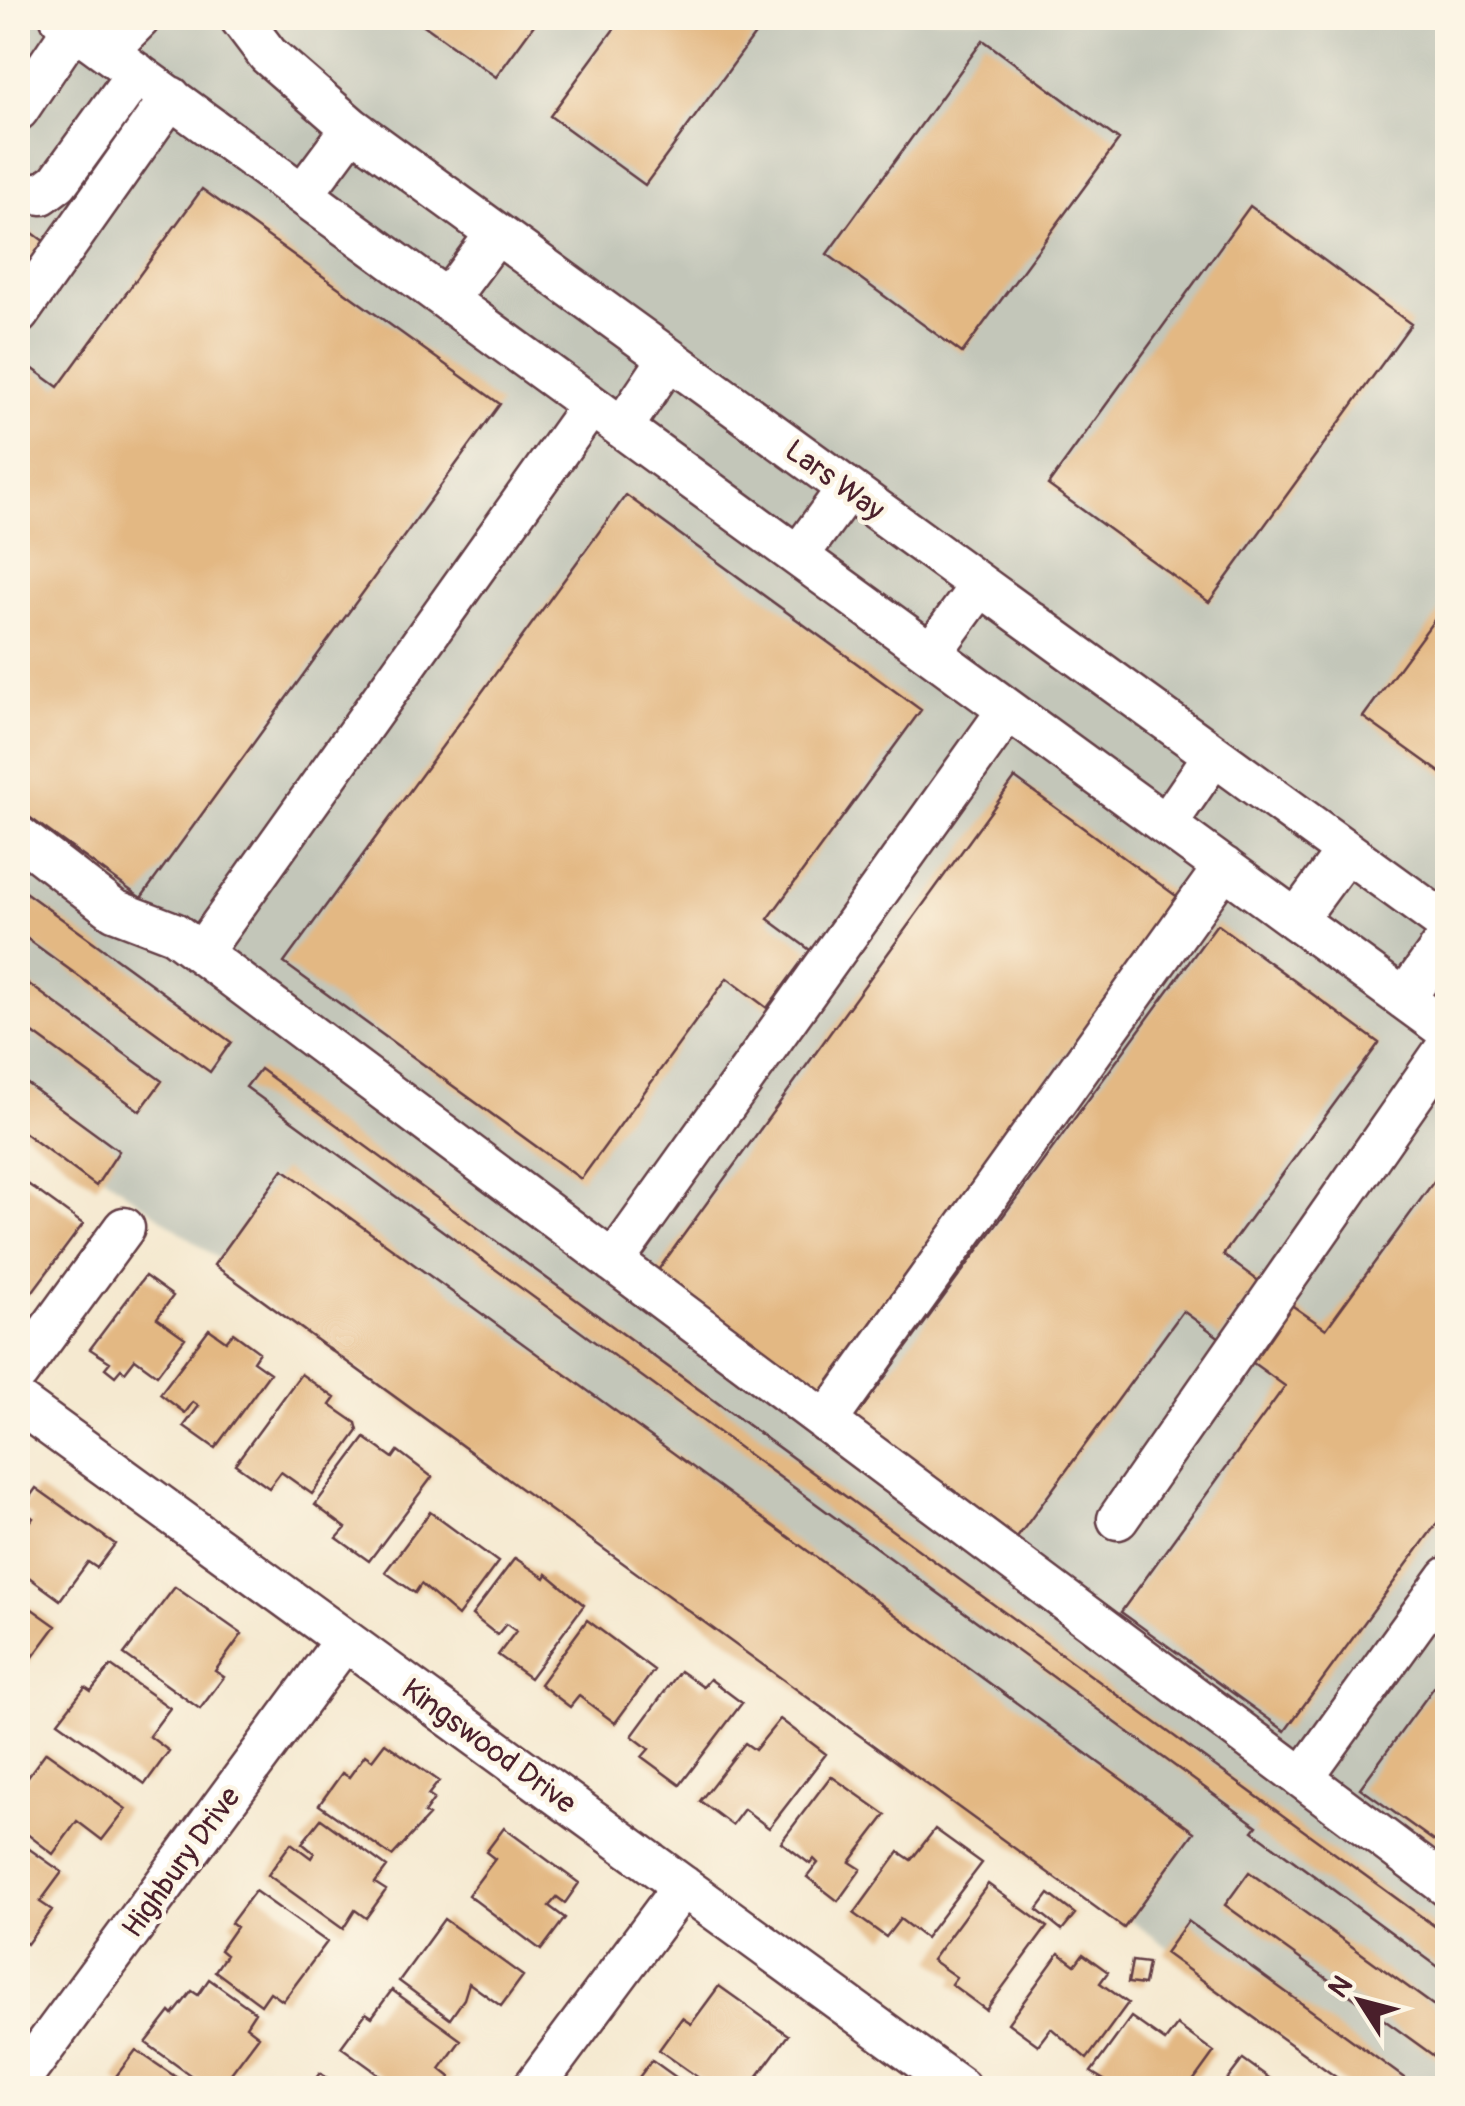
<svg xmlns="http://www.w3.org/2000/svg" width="1465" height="2106" viewBox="0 0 1465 2106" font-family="Pangolin,sans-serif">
<rect width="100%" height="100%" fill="#fcf5e5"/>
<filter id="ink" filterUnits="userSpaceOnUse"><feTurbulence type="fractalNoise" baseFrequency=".01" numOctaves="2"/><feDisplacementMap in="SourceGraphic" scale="20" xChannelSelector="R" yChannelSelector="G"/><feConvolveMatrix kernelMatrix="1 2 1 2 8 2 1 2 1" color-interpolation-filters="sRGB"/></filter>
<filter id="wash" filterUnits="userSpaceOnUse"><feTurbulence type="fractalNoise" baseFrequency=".0048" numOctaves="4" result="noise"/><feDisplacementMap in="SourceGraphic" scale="40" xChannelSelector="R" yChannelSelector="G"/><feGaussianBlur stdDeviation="2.25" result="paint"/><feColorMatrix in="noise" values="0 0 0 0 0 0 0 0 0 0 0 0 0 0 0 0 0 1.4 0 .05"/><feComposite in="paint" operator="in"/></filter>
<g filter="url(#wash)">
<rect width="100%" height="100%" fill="#f5e9d0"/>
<path fill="#c3c6b9" d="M18 18H1447V2088H1362L18 1114Z"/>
<g id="blocks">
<path fill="#e3b883" d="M414 18H539L496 77Z
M622 18H767L645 185 550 116Z
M983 40 1119 140 962 353 827 254Z
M202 189 500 404 141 898 18 809V358L58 387Z
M1250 206 1411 324 1209 602 1048 485Z
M18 222 45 242 18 280Z
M626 495 921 710 768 919 810 950 767 1008 727 978 581 1179 284 963Z
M1448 601V778L1363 717Z
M1015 778 1179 898 820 1393 656 1273Z
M18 887 231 1042 210 1072 18 932Z
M1217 924 1379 1043 1223 1255 1260 1282 1220 1338 1183 1311 1017 1538 855 1418Z
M18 976 162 1081 140 1111 18 1022Z
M260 1069 1448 1936V1974L1253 1831 1257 1826 246 1087Z
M18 1077 119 1151 96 1186 18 1128Z
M1448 1162V1508L1285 1731 1121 1612 1285 1386 1249 1360 1290 1304 1326 1329Z
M283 1169 1194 1832 1124 1928 214 1265Z
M18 1177 83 1224 30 1295 18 1286Z
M145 1276 173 1296 157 1318 185 1338 157 1375 135 1359 125 1372 121 1369 115 1376 105 1368 110 1362 90 1349Z
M209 1329 226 1341 233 1333 259 1352 253 1361 270 1373 215 1448 184 1426 199 1406 193 1402 185 1413 160 1394Z
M301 1374 335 1398 330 1405 356 1423 358 1431 312 1494 281 1472 269 1488 235 1464Z
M365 1438 393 1458 398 1451 432 1477 369 1561 337 1538 346 1528 315 1505Z
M36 1488 115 1544 97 1568 88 1562 60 1600 18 1569V1520L27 1526 33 1518 21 1509Z
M430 1512 498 1562 458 1616 421 1584 415 1593 385 1572Z
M515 1558 545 1578 547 1574 584 1605 530 1678 498 1655 516 1631 506 1624 497 1635 472 1615Z
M175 1587 242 1634 215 1671 224 1677 200 1709 124 1654Z
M18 1599 56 1626 18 1677Z
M587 1620 654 1670 615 1723 579 1696 570 1707 540 1684Z
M111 1666 170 1708 149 1736 169 1751 145 1784 58 1722 85 1687 91 1691Z
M1448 1668V1851L1360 1788Z
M680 1671 703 1687 710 1679 742 1703 680 1785 642 1757 649 1749 632 1736Z
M780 1719 826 1754 769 1828 744 1809 732 1825 700 1801 745 1743 755 1750Z
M385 1743 439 1781 428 1795 434 1799 424 1813 429 1816 392 1856 319 1805 342 1773 349 1777 365 1755 372 1760Z
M46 1752 126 1809 102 1840 77 1821 53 1854 18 1827V1790Z
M831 1776 886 1815 850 1862 861 1869 838 1901 807 1877 818 1863 814 1859 810 1864 781 1842Z
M321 1819 387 1867 375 1883 386 1890 366 1918 355 1910 343 1929 268 1875 291 1843 311 1858 314 1853 302 1843Z
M504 1828 579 1883 565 1903 557 1897 549 1906 565 1918 541 1950 468 1895 495 1859 486 1852Z
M935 1829 982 1863 925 1938 900 1919 886 1937 854 1914 899 1852 911 1860Z
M18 1841 62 1872 40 1902 52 1910 27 1944 18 1937Z
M1249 1872 1448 2016V2066L1225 1905Z
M988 1884 1047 1927 986 2010 951 1984 956 1977 932 1960Z
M255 1891 327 1942 283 2001 270 1992 261 2005 215 1971 226 1955 220 1950 236 1927 231 1923Z
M1049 1894 1075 1914 1062 1930 1037 1910Z
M444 1919 523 1976 501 2006 469 1983 464 1999 450 2019 399 1981Z
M1188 1921 1418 2088H1351L1165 1953Z
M1059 1953 1075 1965 1083 1954 1108 1972 1100 1983 1128 2003 1087 2059 1051 2028 1038 2045 1008 2023Z
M1132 1961 1148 1963 1144 1985 1128 1983Z
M209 1979 255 2012 246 2026 259 2036 220 2088H208L146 2043 170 2012 173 2015 192 1991 198 1995Z
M719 1986 788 2035 749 2088H713L659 2050 682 2018 691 2024Z
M392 1990 461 2040 440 2069 450 2077 441 2088H398L341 2047 366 2013 372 2017Z
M1131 2017 1165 2041 1177 2025 1214 2052 1188 2088H1117L1091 2072Z
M136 2050 192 2088H126L114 2079Z
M1243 2059 1283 2088H1221Z
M652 2060 691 2088H631Z
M320 2073 342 2088H308Z"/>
</g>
</g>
<g filter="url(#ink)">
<use href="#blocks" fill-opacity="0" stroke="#643d44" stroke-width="2.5"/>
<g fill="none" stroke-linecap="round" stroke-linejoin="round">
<g stroke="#643d44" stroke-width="45">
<path id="minor" d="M61 18 1448 1031
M240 18 268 55 352 128 1448 925
M107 51 140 18
M18 110 74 27
M18 191 42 194 58 182 137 73
M303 194 352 128
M447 300 496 234
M18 314 171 97
M622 428 668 360
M798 556 847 489
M931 653 980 586
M1166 825 1214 755
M18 836 114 910 174 933 1448 1887
M1296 920 1346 852
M201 953 591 405
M1404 999 1448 938
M613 1262 1008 710
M18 1373 124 1228
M18 1402 960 2088
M826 1422 1224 867
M1118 1519 1448 1045
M1303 1778 1448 1577
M18 2083 344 1641
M533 2088 683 1886"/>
</g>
<use href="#minor" stroke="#fff" stroke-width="40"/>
</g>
</g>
<g text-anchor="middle" stroke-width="9" stroke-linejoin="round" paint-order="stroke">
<g font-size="30" fill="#4a1f2b" stroke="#fcf5e5">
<text transform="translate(835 480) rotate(36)" y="10">Lars Way</text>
<text transform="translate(489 1746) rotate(36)" y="10">Kingswood Drive</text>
<text transform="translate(181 1862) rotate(-54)" y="10">Highbury Drive</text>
</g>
</g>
<rect width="1465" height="2106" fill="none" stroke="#fcf5e5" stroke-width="60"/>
<g transform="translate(1360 2001) rotate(306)" stroke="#fcf5e5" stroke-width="8" paint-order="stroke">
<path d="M0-8L18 38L0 25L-18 38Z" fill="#4a1f2b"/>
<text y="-15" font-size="28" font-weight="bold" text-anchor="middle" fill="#4a1f2b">N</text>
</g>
</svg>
